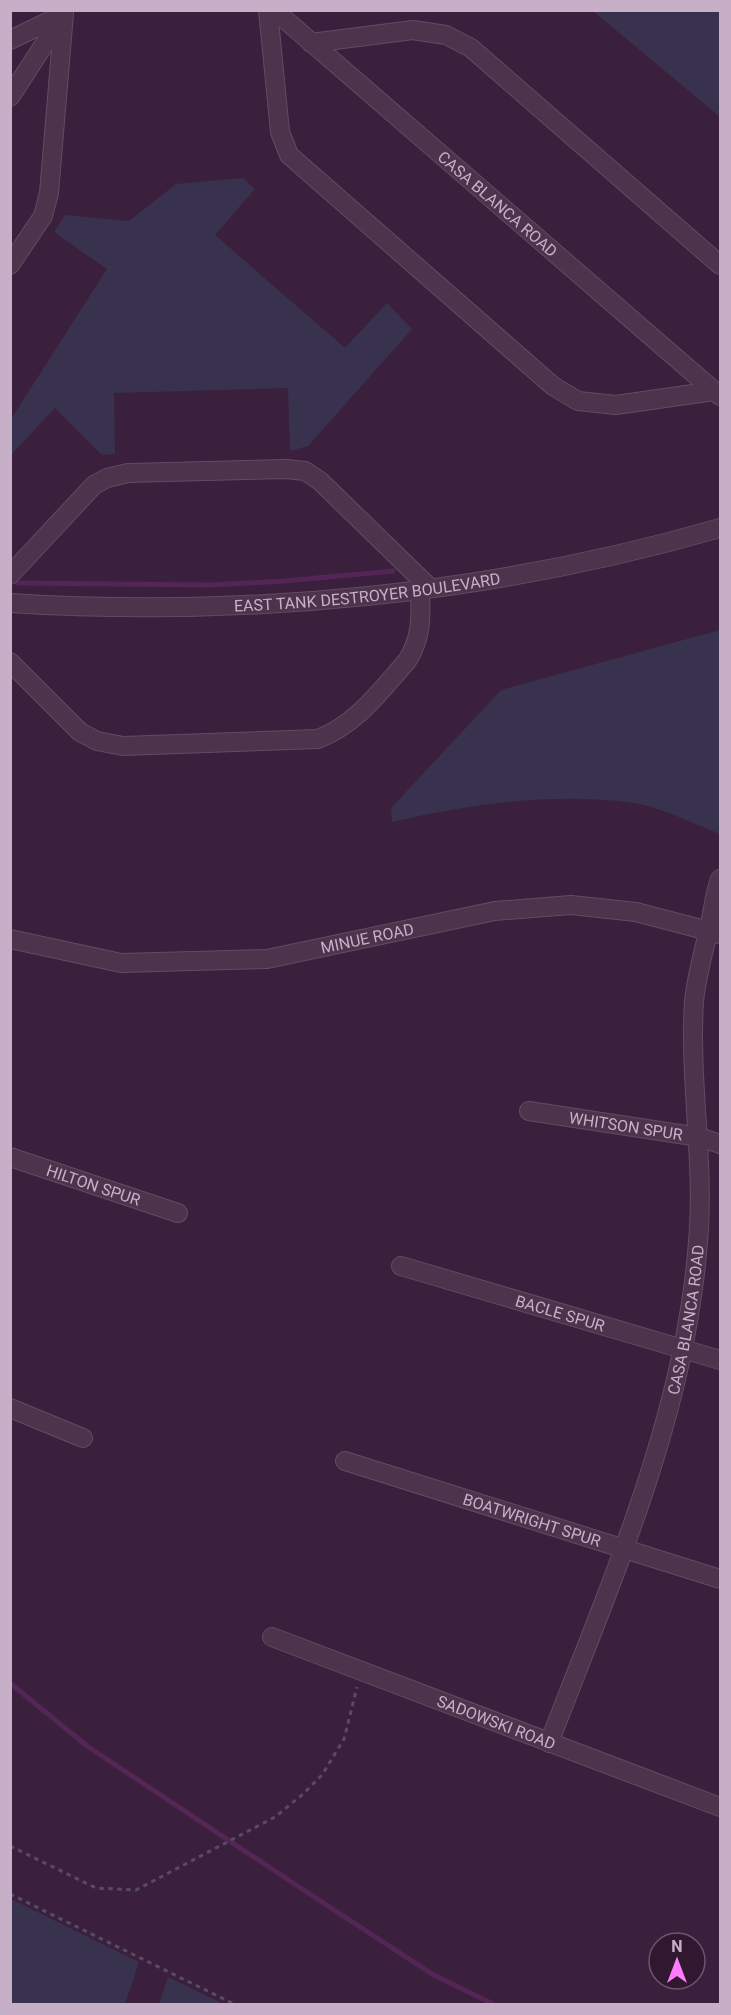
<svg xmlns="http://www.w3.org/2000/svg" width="731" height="2015" viewBox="0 0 731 2015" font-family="Roboto,sans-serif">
<rect width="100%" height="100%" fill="#3a203c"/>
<path fill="#39324e" d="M593 11H720V117Z
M243 178 255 189 215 235 345 348 387 303 412 329 308 446 290 451 288 388 114 393 115 454 102 455 55 408 11 455V419L107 269 54 232 65 215 129 221 176 184Z
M720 630V834C694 824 660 807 634 803 554 792 470 804 392 822L391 808 501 690Z
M11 1899 139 1962 125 2004H11Z
M168 1977 224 2004H159Z"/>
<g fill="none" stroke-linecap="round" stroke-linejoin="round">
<path stroke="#532655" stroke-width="5" d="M18 583 210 585 285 581 393 571
M10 1683 87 1746 299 1887 432 1974 493 2004"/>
<g stroke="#634c63" stroke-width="20">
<g id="minor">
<path d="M268 10 280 132 289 155 553 386 578 401 616 405 714 391"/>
<path id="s1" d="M274 10 720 396"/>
<path d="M10 40 64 14 49 193 43 216 10 265"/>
<path d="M311 43 413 30 446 35 471 48 720 265"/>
<path d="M10 97 62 17"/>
<path d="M10 575 94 485 107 478 128 473 286 469 305 471 320 481 430 588"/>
<path id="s2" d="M10 603C249 618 491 594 720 528"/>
<path d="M10 662 80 732 97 741 123 746 318 739C357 724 380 691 407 661 422 638 421 616 420 589"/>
<path id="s3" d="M10 939 121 963 267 959 495 911 571 905 636 912 720 934"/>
<path id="s4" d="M529 1111 699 1137 720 1144"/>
<path id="s5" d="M10 1157 178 1213"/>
<path id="s6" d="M401 1266 720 1360"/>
<path d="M10 1408 83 1438"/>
<path id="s7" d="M345 1461 720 1579"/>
<path id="s8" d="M272 1637 720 1807"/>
<path id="s9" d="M549 1743C611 1581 685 1417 698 1242 705 1162 689 1082 694 1002 696 978 703 955 708 932 713 914 714 895 720 879"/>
</g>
</g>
<path stroke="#594b65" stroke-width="3" stroke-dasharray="4.5 4.5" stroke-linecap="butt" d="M10 1846 96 1888 136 1890 275 1817 302 1795 322 1775 344 1739 357 1687
M10 1894 234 2004"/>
<use href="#minor" stroke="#4b344c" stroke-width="18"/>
</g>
<g text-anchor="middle" stroke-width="5" stroke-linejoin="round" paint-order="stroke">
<g font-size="16" fill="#c8afc8" stroke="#301930">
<text dy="6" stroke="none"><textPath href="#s1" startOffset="296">CASA BLANCA ROAD</textPath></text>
<text dy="6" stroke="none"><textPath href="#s2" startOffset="358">EAST TANK DESTROYER BOULEVARD</textPath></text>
<text dy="6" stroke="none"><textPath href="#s3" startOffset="362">MINUE ROAD</textPath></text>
<text dy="6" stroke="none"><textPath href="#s4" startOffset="98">WHITSON SPUR</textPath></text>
<text dy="6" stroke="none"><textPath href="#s5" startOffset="88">HILTON SPUR</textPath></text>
<text dy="6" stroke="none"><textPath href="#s6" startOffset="166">BACLE SPUR</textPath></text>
<text dy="6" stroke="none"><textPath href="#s9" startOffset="446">CASA BLANCA ROAD</textPath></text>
<text dy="6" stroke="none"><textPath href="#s7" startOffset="196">BOATWRIGHT SPUR</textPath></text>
<text dy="6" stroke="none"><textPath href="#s8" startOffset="240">SADOWSKI ROAD</textPath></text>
</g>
</g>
<rect width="731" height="2015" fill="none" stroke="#c8afc8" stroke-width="24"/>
<g transform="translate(677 1961)"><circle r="28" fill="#301930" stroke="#6d556d" stroke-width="1.5"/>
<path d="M0-4.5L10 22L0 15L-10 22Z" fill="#ff7cff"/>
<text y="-9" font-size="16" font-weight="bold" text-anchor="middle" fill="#c8afc8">N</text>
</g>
</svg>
